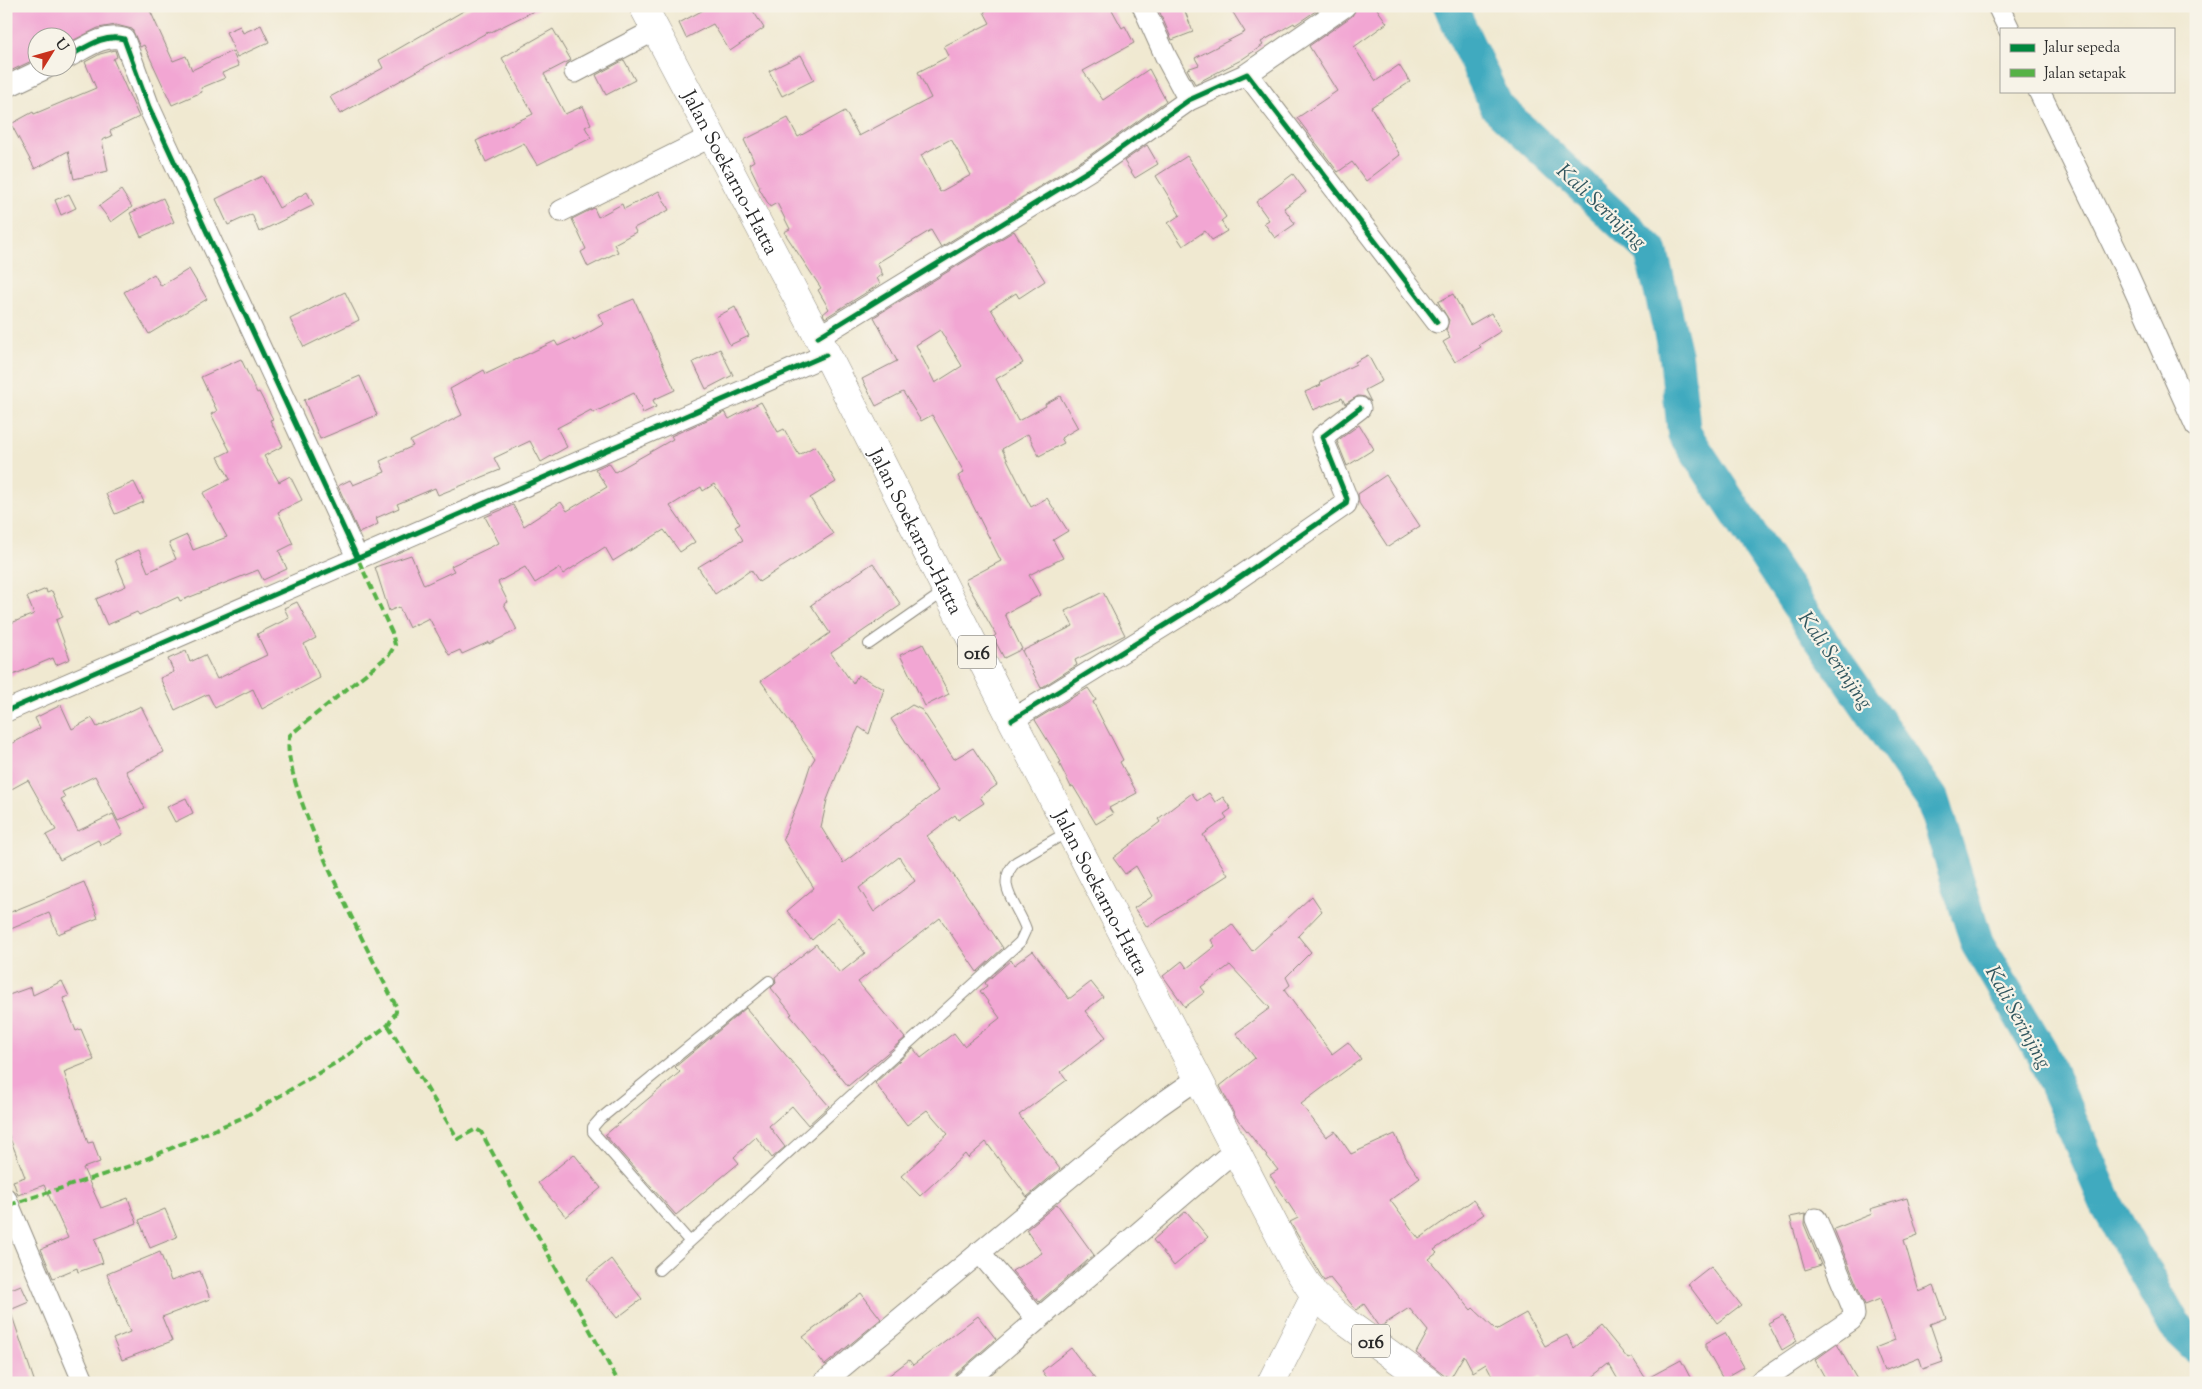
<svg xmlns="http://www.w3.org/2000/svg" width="2202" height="1389" viewBox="0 0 2202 1389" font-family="'Sorts Mill Goudy',serif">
<rect width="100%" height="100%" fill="#f7f3e8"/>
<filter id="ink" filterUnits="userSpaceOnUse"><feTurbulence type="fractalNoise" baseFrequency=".02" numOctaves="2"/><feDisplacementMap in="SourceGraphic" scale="10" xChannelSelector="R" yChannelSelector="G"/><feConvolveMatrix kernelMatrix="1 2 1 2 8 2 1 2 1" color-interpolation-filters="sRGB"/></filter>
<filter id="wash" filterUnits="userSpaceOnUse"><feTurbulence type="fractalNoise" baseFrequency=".0096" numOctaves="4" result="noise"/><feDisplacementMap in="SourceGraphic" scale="20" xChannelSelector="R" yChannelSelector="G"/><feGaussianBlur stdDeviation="1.12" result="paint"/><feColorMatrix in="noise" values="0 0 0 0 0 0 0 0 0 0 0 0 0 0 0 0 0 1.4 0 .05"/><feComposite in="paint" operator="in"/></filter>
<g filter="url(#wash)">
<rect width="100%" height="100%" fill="#f0e9d1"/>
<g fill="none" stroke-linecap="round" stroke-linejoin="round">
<path stroke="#40aabf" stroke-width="34" d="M1450 6 1497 107 1651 251 1676 356 1684 433 1815 631 1932 799 1977 943 2041 1051 2108 1207 2175 1326 2196 1346"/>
</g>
<g id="blocks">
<path fill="#f2a6d3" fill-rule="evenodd" d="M6 6H148L173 61 186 56 192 70 232 51 239 66 222 73 225 78 201 88 202 92 172 105 144 45 140 47 132 29 116 25 98 28 68 43V38H38V58L6 73Z
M472 6H544L489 33 488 32 340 114 330 97 383 68 379 60Z
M711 6H750L764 28 730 51 713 24 686 38 679 23Z
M994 6H1110L1122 28 1125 26 1134 43 1083 71 1103 100 1149 69 1166 101 1086 158 941 247 931 230 877 263 883 275 877 278 880 284 825 318 823 314 829 309 818 290 821 288 784 232 790 229 777 203 770 207 759 188 760 187 749 164 754 161 744 140 788 118 798 137 845 111 859 136 931 98 918 72 949 56 944 46 990 23 984 12ZM951 139 971 175 940 192 921 155Z
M1157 6H1183L1193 32 1172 40Z
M1229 6H1319L1320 8 1295 25 1294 23 1261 42 1263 45 1241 60 1195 84 1187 69 1199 65 1195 58 1245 32Z
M1357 6H1375L1387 23 1354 47 1376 81 1399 65 1410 82 1371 107 1400 155 1366 181 1352 162 1338 172 1297 118 1337 91 1309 46 1352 16Z
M261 25 269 42 237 57 226 32 240 26 243 33Z
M553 29 571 60 544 74 565 114 583 106 591 124 585 127 591 138 537 165 524 143 486 162 476 141 533 114 502 58Z
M115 50 117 57 113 59 139 117 110 131 112 136 102 140 108 171 74 179 68 151 35 169 11 124 33 112 34 114 96 88 85 62 100 54Z
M801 55 814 80 782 96 769 71Z
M624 60 635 80 606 95 596 75Z
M1147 145 1158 164 1135 178 1124 161Z
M1187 156 1226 217 1221 221 1227 231 1212 240 1205 231 1183 246 1168 223 1180 215 1156 176Z
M1293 174 1306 192 1284 208 1295 224 1275 238 1264 223 1269 220 1256 202Z
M262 176 279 208 307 192 314 205 259 232 252 214 228 225 216 199Z
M121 190 132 207 111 222 99 206Z
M659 191 669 210 634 228 636 232 614 244 618 252 588 267 581 252 586 249 572 219 594 208 598 217 622 204 624 209Z
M69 194 76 208 61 215 55 200Z
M163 198 174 222 141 237 130 213Z
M1014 231 1045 281 1019 298 1016 293 991 309 1023 363 996 379 1018 421 1046 406 1045 404 1060 396 1078 428 1061 438 1064 443 1039 456 1028 434 1002 449 1031 507 1047 498 1068 531 1053 540 1063 558 1029 575 1040 595 1005 614 1022 649 1004 658 993 637 996 635 965 580 1001 561 958 476 964 472 932 415 921 421 903 392 876 406 862 379 897 361 874 317ZM940 330 962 366 935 383 916 345Z
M189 269 207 299 149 334 124 292 154 274 161 286Z
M345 292 359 320 304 347 290 319Z
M1453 294 1470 325 1491 313 1501 331 1479 345 1481 347 1455 362 1443 342 1450 338 1446 331 1449 320 1438 302Z
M634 299 675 390 653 400 656 407 643 413 634 393 593 413 591 410 557 428 567 447 541 462 530 441 494 458 500 470 438 495 435 488 397 504 399 508 376 518 378 524 359 533 338 486 350 480 353 485 385 472 380 461 413 446 410 441 462 415 450 389 484 370 486 374 555 341 558 346 573 339 574 341 604 324 598 314Z
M735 307 749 336 730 345 716 317Z
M720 349 733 375 706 389 693 362Z
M1368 355 1382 381 1365 390 1371 402 1365 397 1358 396 1345 404 1342 398 1313 410 1305 392 1321 385 1320 382 1356 364 1355 362Z
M241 359 257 393 259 392 273 419 270 420 283 446 264 456 279 482 290 476 302 500 278 512 293 544 279 551 287 569 263 580 258 570 180 601 178 597 139 615 137 612 107 625 96 599 126 586 115 560 139 550 148 572 176 559 169 543 187 535 193 550 227 537 203 493 230 479 218 457 230 451 211 414 217 411 201 377Z
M360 376 377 415 320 439 304 400Z
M761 402 778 432 784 429 799 455 815 446 836 482 810 498 833 534 759 582 751 570 715 594 698 567 743 540 735 527 740 524 714 484 703 491 701 487 670 506 695 542 680 552 664 530 613 561 605 547 563 574 559 568 535 583 525 567 498 582 508 602 504 604 517 630 489 644V642L462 654 460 650 449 655 429 618 409 628 399 607 389 611 375 567 411 555 424 585 454 571 451 566 499 543 485 517 513 505 524 526 561 502 567 511 607 487 595 469 609 463 615 472 673 439 671 436 725 412 729 419Z
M1359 425 1374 449 1347 466 1337 441Z
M1386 475 1420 526 1388 547 1359 503 1358 494Z
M134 482 144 502 115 514 106 494Z
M873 563 901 605 831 653 853 684 858 675 884 689 869 734 859 727 841 764 827 800 821 827 843 863 938 791 891 719 912 705 922 710 954 759 973 748 997 785 980 797 984 803 958 820 955 815 927 836 1003 948 977 972 940 918 858 982 905 1038 848 1086 790 1015 792 1014 771 988 776 983 775 977 816 944 840 973 865 953 838 917 812 940 787 911 814 888 783 839 801 794 810 766 815 758 761 681 830 633 811 605ZM899 857 915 881 874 912 859 888Z
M46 589 47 593 52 591 63 617 56 620 70 659 56 665 53 658 6 678V625L34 614 27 597Z
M1103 592 1125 635 1075 660 1077 665 1041 688 1022 651 1073 626 1065 611Z
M297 602 316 638 304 644 320 678 262 709 253 689 215 708 208 694 175 710 160 678 174 672 168 659 186 651 190 662 205 655 217 679 267 655 257 634 289 618 284 608Z
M923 644 949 694 925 706 900 655Z
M1088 688 1096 700 1093 702 1123 760 1120 762 1137 793 1109 808 1113 814 1096 824 1073 786 1071 787 1059 763 1061 762 1035 720Z
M61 705 72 729 92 718 97 727 141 706 164 752 126 771 145 808 118 821 95 776 62 792 65 797 61 799 78 831 113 814 123 834 101 845 98 840 60 860 46 835 56 830 28 780 6 792V747L40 728 35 718Z
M1192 793 1197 801 1209 793 1215 802 1223 797 1231 809 1224 814 1227 818 1203 835 1228 875 1147 927 1134 908 1153 896 1136 866 1125 874 1113 858 1160 822 1158 819Z
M186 798 193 813 175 822 167 807Z
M84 882 98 918 58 934 49 913 6 931V914Z
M1312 896 1322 911 1298 936 1311 952 1286 977 1290 985 1284 990 1332 1054 1348 1042 1361 1059 1301 1104 1326 1137 1335 1131 1351 1154 1395 1134 1406 1158 1420 1178 1390 1200 1419 1239 1473 1200 1484 1214 1434 1250 1437 1253 1429 1259 1471 1310 1473 1308 1496 1330 1526 1313 1545 1346 1567 1335 1574 1348 1601 1326 1628 1359 1632 1357 1646 1379 1681 1360 1693 1383H1620L1609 1364 1585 1383H1545L1540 1377 1528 1383H1496L1486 1364 1473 1372 1464 1355 1450 1379 1416 1353 1428 1331 1409 1308 1380 1327 1364 1304 1356 1310 1330 1278 1324 1281 1290 1222 1298 1218 1270 1175 1278 1170 1235 1116 1220 1086 1255 1058 1236 1033 1270 1008 1230 965 1201 987 1205 992 1185 1007 1163 976 1182 961 1187 968 1215 946 1211 940 1232 924 1252 951Z
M1033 951 1069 999 1091 982 1103 997 1085 1011 1106 1037 1061 1072 1067 1080 1019 1115 1060 1169 1027 1197 986 1142 968 1158 965 1154 920 1196 901 1176 948 1134 927 1110 907 1125 875 1083 913 1048 921 1058 954 1033 964 1046 1000 1018 980 991 987 986 985 983 1011 960 1014 965Z
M62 981 69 996 63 998 76 1031 81 1029 94 1060 64 1072 88 1143 93 1142 100 1162 83 1168 101 1208 128 1198 137 1223 95 1239 103 1263 78 1272 77 1268 53 1278 41 1249 68 1238 44 1185 18 1195 13 1181 25 1177 6 1128V996L31 987 33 995Z
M746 1008 829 1106 808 1125 792 1106 769 1126 785 1147 772 1158 756 1137 734 1157 739 1163 676 1215 605 1135 680 1072 675 1067Z
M574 1154 601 1188 566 1217 538 1183Z
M1907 1198 1918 1235 1904 1240 1919 1292 1934 1286 1946 1318 1930 1324 1943 1362 1923 1369 1919 1357 1884 1371 1875 1348 1895 1340 1880 1299 1865 1305 1834 1229 1872 1214 1870 1209Z
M1057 1204 1094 1255 1039 1302 1012 1271 1042 1253 1026 1230Z
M165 1209 177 1237 150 1248 139 1220Z
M1186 1211 1208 1237 1174 1266 1153 1240Z
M1805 1214 1804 1224 1821 1265 1805 1270 1790 1217Z
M160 1252 171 1281 200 1271 210 1299 162 1317 172 1341 122 1360 113 1339 130 1332 107 1274Z
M611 1259 642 1299 617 1318 586 1279Z
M1711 1266 1741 1305 1717 1323 1688 1284Z
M21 1285 29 1302 10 1310 35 1383H6V1291Z
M861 1293 881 1319 825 1365 803 1337Z
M1783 1315 1797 1341 1782 1350 1768 1323Z
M978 1316 996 1339 956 1374 952 1383H879L909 1360 913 1365Z
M1725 1333 1744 1367 1723 1379 1706 1349V1343Z
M1837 1344 1859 1383H1828L1815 1360Z
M1071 1348 1098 1383H1051L1042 1371Z"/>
</g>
</g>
<g filter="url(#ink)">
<use href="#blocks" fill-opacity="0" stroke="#8e8a7e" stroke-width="1"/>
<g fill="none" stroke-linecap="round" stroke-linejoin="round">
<g stroke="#8e8a7e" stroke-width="12">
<path id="service" d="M869 644 945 591
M690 1242 593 1132V1127L600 1119 769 981
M659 1270 1020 942 1026 929C1018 905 993 884 1016 862L1069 831"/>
</g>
<g stroke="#8e8a7e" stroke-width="23">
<path id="minor" d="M1143 6 1166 57 1189 100
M1998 6 2009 29
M68 57C85 48 104 33 124 39L149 107 357 557
M575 72 655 30
M1247 74 1345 6
M6 87 46 68
M2039 91 2127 273 2196 426
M561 211 712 136
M818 337 1093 168 1189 100 1247 74 1437 322
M6 711 826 355
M1012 720 1220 591 1346 504 1347 499 1322 437 1360 408
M6 1199 84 1383
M979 1252 1037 1319
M823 1383 1088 1162 1157 1107 1197 1079
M964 1383 1234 1151
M1759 1383 1851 1320 1854 1315 1853 1308 1816 1219"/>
</g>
<g stroke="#8e8a7e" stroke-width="29">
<path id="secondary" d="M1271 1383 1315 1296"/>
</g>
<g stroke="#8e8a7e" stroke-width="29">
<g id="primary">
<path id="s1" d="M643 6 818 337 1012 720 1295 1265 1315 1296 1347 1323 1430 1383"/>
</g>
</g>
<use href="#service" stroke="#fff" stroke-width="10"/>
<use href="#minor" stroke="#fff" stroke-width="21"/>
<use href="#secondary" stroke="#fff" stroke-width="28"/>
<use href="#primary" stroke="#fff" stroke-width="28"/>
<path stroke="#56b246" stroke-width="4" stroke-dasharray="8 4" stroke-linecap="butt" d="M388 1025 458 1139 476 1129 481 1132 619 1383
M9 1205 130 1166 244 1117 344 1058 388 1025 396 1012V1006C373 960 275 775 290 735L389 655 395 645 392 633 357 557"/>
<g stroke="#f7f3e8" stroke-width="8">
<path id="cycleway" d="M68 57C85 48 104 33 124 39L149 107 357 557
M818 337 1093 168 1189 100 1247 74 1437 322
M6 711 826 355
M1012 720 1220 591 1346 504 1347 499 1322 437 1360 408"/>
</g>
<use href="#cycleway" stroke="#00873e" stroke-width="5"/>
</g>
</g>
<g text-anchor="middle" stroke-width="4.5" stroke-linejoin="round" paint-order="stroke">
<g fill="#f7f3e8" stroke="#686764" stroke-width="1">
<rect x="958" y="635.5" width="38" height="33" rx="4"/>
<rect x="1352" y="1324.5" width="38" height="33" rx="4"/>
</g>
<g font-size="19" font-weight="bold" fill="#2b2b2b">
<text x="977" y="659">016</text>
<text x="1371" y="1348">016</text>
</g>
<g font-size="20" fill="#2b2b2b" stroke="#f7f3e8">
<text dy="7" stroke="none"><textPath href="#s1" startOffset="188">Jalan Soekarno-Hatta</textPath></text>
<text dy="7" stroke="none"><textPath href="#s1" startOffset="592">Jalan Soekarno-Hatta</textPath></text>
<text dy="7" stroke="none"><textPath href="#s1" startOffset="998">Jalan Soekarno-Hatta</textPath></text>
</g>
<g font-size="21" font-style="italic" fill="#32575f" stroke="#f7f3e8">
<text transform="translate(1602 206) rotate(43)" y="7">Kali Serinjing</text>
<text transform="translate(1836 660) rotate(55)" y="7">Kali Serinjing</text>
<text transform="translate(2019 1017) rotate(61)" y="7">Kali Serinjing</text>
</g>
</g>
<rect width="2202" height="1389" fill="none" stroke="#f7f3e8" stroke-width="25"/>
<rect x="2000" y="28" width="175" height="65" fill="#f7f3e8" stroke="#a5a39c"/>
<rect x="2010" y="44" width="25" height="8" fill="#00873e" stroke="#a5a39c"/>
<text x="2044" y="52" font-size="15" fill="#2b2b2b">Jalur sepeda</text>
<rect x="2010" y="69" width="25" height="8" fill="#56b246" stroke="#a5a39c"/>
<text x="2044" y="78" font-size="15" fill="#2b2b2b">Jalan setapak</text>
<g transform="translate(52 52) rotate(53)"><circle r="24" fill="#f7f3e8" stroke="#a5a39c"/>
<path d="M0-4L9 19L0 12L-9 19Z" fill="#c8321e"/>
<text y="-8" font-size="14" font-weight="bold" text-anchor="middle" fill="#2b2b2b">U</text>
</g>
</svg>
